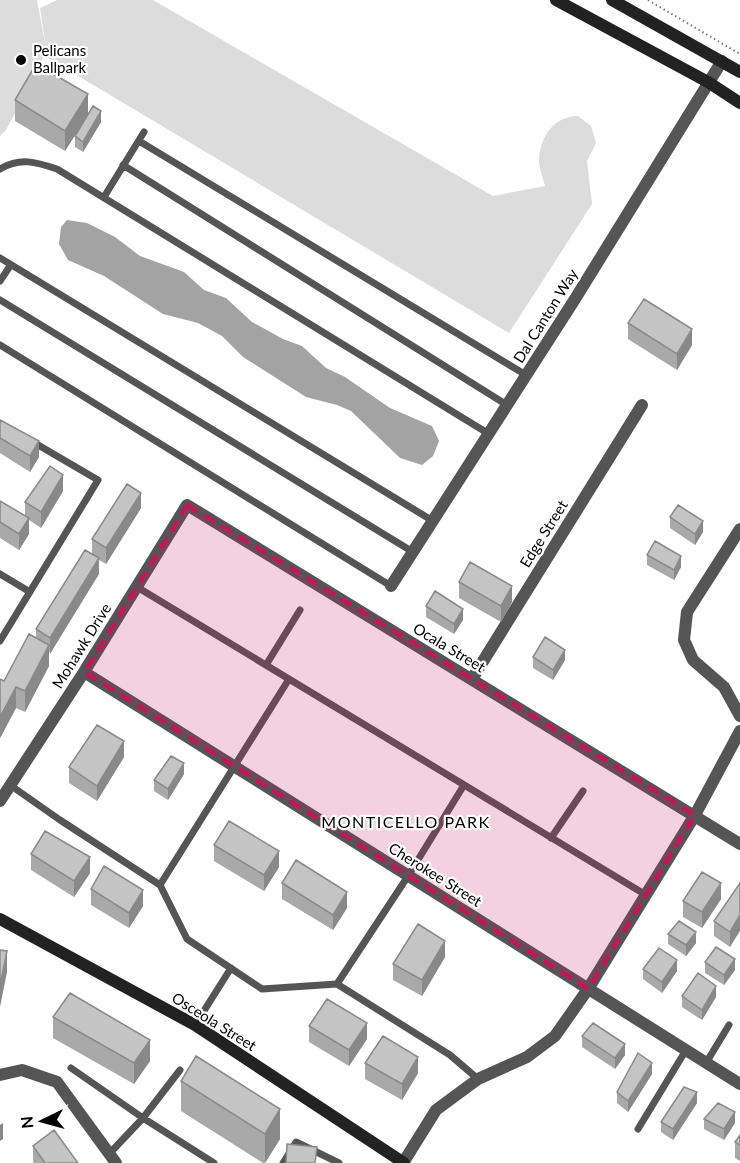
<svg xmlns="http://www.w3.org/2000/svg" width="740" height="1163" viewBox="0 0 740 1163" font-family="Lato,sans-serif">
<rect width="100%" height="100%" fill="#fff"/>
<path fill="#dcdcdc" d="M0 0H37L46 48 40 8 57 0H153L493 196 545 186C543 177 538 166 539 157 542 134 554 117 578 116L591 126 596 143 587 161 592 204 509 333 48 58 46 49 38 71 6 130 0 136Z"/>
<path fill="#a3a3a3" d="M67 220 87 223 115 237 140 256 184 272 204 290 226 298 252 322 283 339 302 346 326 368 345 377 390 408 432 426 439 441 433 456 422 465 400 458 351 411 337 405 306 397 243 357 222 336 198 323 163 314 104 276 68 260 59 244 61 227Z"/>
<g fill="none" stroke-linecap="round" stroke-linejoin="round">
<path stroke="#777" stroke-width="2" stroke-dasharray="1.5 3" stroke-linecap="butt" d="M648 0 740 54"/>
<path stroke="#555" stroke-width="7" d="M139 141 526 375
M123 165 507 405
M0 169C20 157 36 162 57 169L489 434
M104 197 144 132
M0 258 433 521
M0 281 10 266
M0 300 413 552
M0 345 391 586
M0 574 30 592
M137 587 646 895
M0 641 98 480 33 442
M266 665 300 610
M10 785 60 820 160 885 187 939 262 989 337 984 450 1055 478 1079
M551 838 583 791
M160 885 289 679
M337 984 408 876 464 785
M195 1025 231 968
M706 1063 729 1025
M71 1068 143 1118 214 1163
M638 1129 686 1050
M109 1154 143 1118 180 1070
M283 1163 296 1142 339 1163"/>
<path stroke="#555" stroke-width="12" d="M740 529 687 612 684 640 693 660 724 687 740 716
M391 586 575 299 722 61
M84 672 740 1084
M472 679 642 405
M0 801 84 672 187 505 740 844
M0 1075 22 1070 57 1082 116 1163
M403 1163 436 1110 478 1079 527 1057 555 1036 588 989 695 815 740 731"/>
<path stroke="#222" stroke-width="12" d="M556 0 708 82 740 103
M612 0 740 72
M0 919 195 1025 404 1163"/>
</g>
<path fill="#a9a9a9" d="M15 100 88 114 101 122 83 152 75 147V136L81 125 65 151 15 121Z
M628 323 692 345 677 370 628 339Z
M0 420 39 457 30 472 0 453Z
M63 491 41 528 29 520V534L19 550 0 538V501L25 516V502Z
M141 508 106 564 99 560V574L49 653V666L25 712 16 708 0 738V679L4 681 36 637V629L92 554V539Z
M670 517 703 532 695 545 670 528Z
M647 555 681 567 674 580 647 565Z
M459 582 512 602 501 622 459 598Z
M426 606 463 620 454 634 426 617Z
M533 657 565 660 553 680 533 668Z
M124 757 97 801 69 783V767Z
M184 774 168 800 154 791V780Z
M214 845 279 867 264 891 214 861Z
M31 854 90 873 74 897 31 870Z
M282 883 347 908 333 930 282 899Z
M740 883 730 947 714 936V921Z
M91 889 143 906 129 928 91 905Z
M721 899 702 928 683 917V901Z
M668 934 696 943 686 956 668 944Z
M445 957 422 996 393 980V964Z
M705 962 735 970 724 985 705 973Z
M643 969 677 971 662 993 643 979Z
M682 996 716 997 702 1020 682 1007Z
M53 1017 150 1061 134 1084 53 1038Z
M309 1026 367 1039 349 1066 309 1042Z
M582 1036 625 1055 615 1069 582 1047Z
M365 1063 418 1073 402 1100 365 1079Z
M652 1074 628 1112 617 1103V1092Z
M181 1081 280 1139 265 1163H263L181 1111Z
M697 1103 673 1140 661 1132V1122Z
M704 1119 735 1123 724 1140 704 1129Z
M740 1135V1161L735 1158V1142Z
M33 1146 78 1163H34L33 1162Z"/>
<path fill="#898989" d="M88 94V115L65 151V131Z
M101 111V122L83 152V142Z
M692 329V345L677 370V354Z
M39 441V457L30 472V456Z
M63 475V491L41 528V512Z
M141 493V508L106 564V548Z
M29 518V534L19 550V534Z
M703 521V532L695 545V534Z
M681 556V567L674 580V570Z
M99 558V574L50 654V638Z
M512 586V602L501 622V606Z
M463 609V620L454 634V624Z
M49 645V666L25 712V691Z
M565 650V660L553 680V670Z
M16 687V708L0 738V717Z
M124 741V757L97 801V786Z
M184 763V774L168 800V789Z
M279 851V867L264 891V875Z
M90 857V873L74 897V881Z
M721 883V899L702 928V912Z
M143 890V906L129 928V913Z
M347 892V908L333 930V915Z
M740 915V931L730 947V932Z
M696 932V943L686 956V945Z
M445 941V957L422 996V980Z
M7 951V972L0 1007V986Z
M735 959V970L724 985V975Z
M677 960V971L662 993V982Z
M716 986V997L702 1020V1010Z
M367 1023V1039L349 1066V1050Z
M150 1040V1061L134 1084V1063Z
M625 1044V1055L615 1069V1058Z
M418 1057V1073L402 1100V1084Z
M652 1063V1074L628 1112V1101Z
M697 1092V1103L673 1140V1129Z
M280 1109V1139L265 1163V1134Z
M735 1112V1123L724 1140V1129Z
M3 1123V1139L0 1141V1125Z"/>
<path fill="#c4c4c4" stroke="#898989" stroke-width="1.5" d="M36 64 88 94 65 131 15 100Z
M93 106 101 111 83 142 75 136Z
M644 299 692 329 677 354 628 323Z
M0 420 39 441 30 456 0 438Z
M50 466 63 475 41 512 25 502Z
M127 484 141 493 106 548 92 539Z
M0 501 29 518 19 534 0 522Z
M678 505 703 521 695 534 670 517Z
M655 541 681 556 674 570 647 555Z
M85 550 99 558 50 638 36 629Z
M470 562 512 586 501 606 459 582Z
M435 591 463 609 454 624 426 606Z
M29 634 49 645 25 691 16 687 0 717V679L4 681Z
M545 637 565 650 553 670 533 657Z
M97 725 124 741 97 786 69 767Z
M171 756 184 763 168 789 154 780Z
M229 821 279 851 264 875 214 845Z
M45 831 90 857 74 881 31 854Z
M296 860 347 892 333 915 282 883Z
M104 866 143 890 129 913 91 889Z
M702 872 721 883 702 912 683 901Z
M740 883V915L730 932 714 921Z
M679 921 696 932 686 945 668 934Z
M418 924 445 941 422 980 393 964Z
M716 947 735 959 724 975 705 962Z
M659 948 677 960 662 982 643 969Z
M0 950 7 951 0 986Z
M698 973 716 986 702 1010 682 996Z
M70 993 150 1040 134 1063 53 1017Z
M327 999 367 1023 349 1050 309 1026Z
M593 1023 625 1044 615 1058 582 1036Z
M383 1036 418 1057 402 1084 365 1063Z
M638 1053 652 1063 628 1101 617 1092Z
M196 1056 280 1109 265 1134 181 1081Z
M684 1087 697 1092 673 1129 661 1122Z
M718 1103 735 1112 724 1129 704 1119Z
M54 1130 78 1163H45L33 1146Z
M740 1135V1145L735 1142Z
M287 1144 317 1147 315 1163H286Z"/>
<path fill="#c2185b" fill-opacity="0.2" stroke="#c2185b" stroke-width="4.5" stroke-dasharray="12 8" stroke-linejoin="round" d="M187 505 695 815 588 989 84 672Z"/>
<circle fill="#000" stroke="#fff" stroke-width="2" cx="21" cy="60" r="6"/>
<g text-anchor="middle" stroke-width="4.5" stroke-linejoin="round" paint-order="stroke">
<g font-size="15" fill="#000" stroke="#fff" text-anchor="start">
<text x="33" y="56">Pelicans<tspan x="33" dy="17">Ballpark</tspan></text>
</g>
<g font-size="15" fill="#000" stroke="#fff">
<text transform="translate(546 316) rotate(-58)" y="5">Dal Canton Way</text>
<text transform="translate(544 534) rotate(-58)" y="5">Edge Street</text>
<text transform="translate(82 646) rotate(-58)" y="5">Mohawk Drive</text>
<text transform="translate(449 648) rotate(31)" y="5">Ocala Street</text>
<text transform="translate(435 875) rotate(32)" y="5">Cherokee Street</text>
<text transform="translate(214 1022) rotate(32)" y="5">Osceola Street</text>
</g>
<g font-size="16" letter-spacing="1.5" fill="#000" stroke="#fff">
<text x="406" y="828">MONTICELLO PARK</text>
</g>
</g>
<g transform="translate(42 1121) rotate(265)" stroke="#ffffff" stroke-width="4.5" paint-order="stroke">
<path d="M0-4.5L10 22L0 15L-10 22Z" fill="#000000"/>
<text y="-9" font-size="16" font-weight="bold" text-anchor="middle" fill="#000000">N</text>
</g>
</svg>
